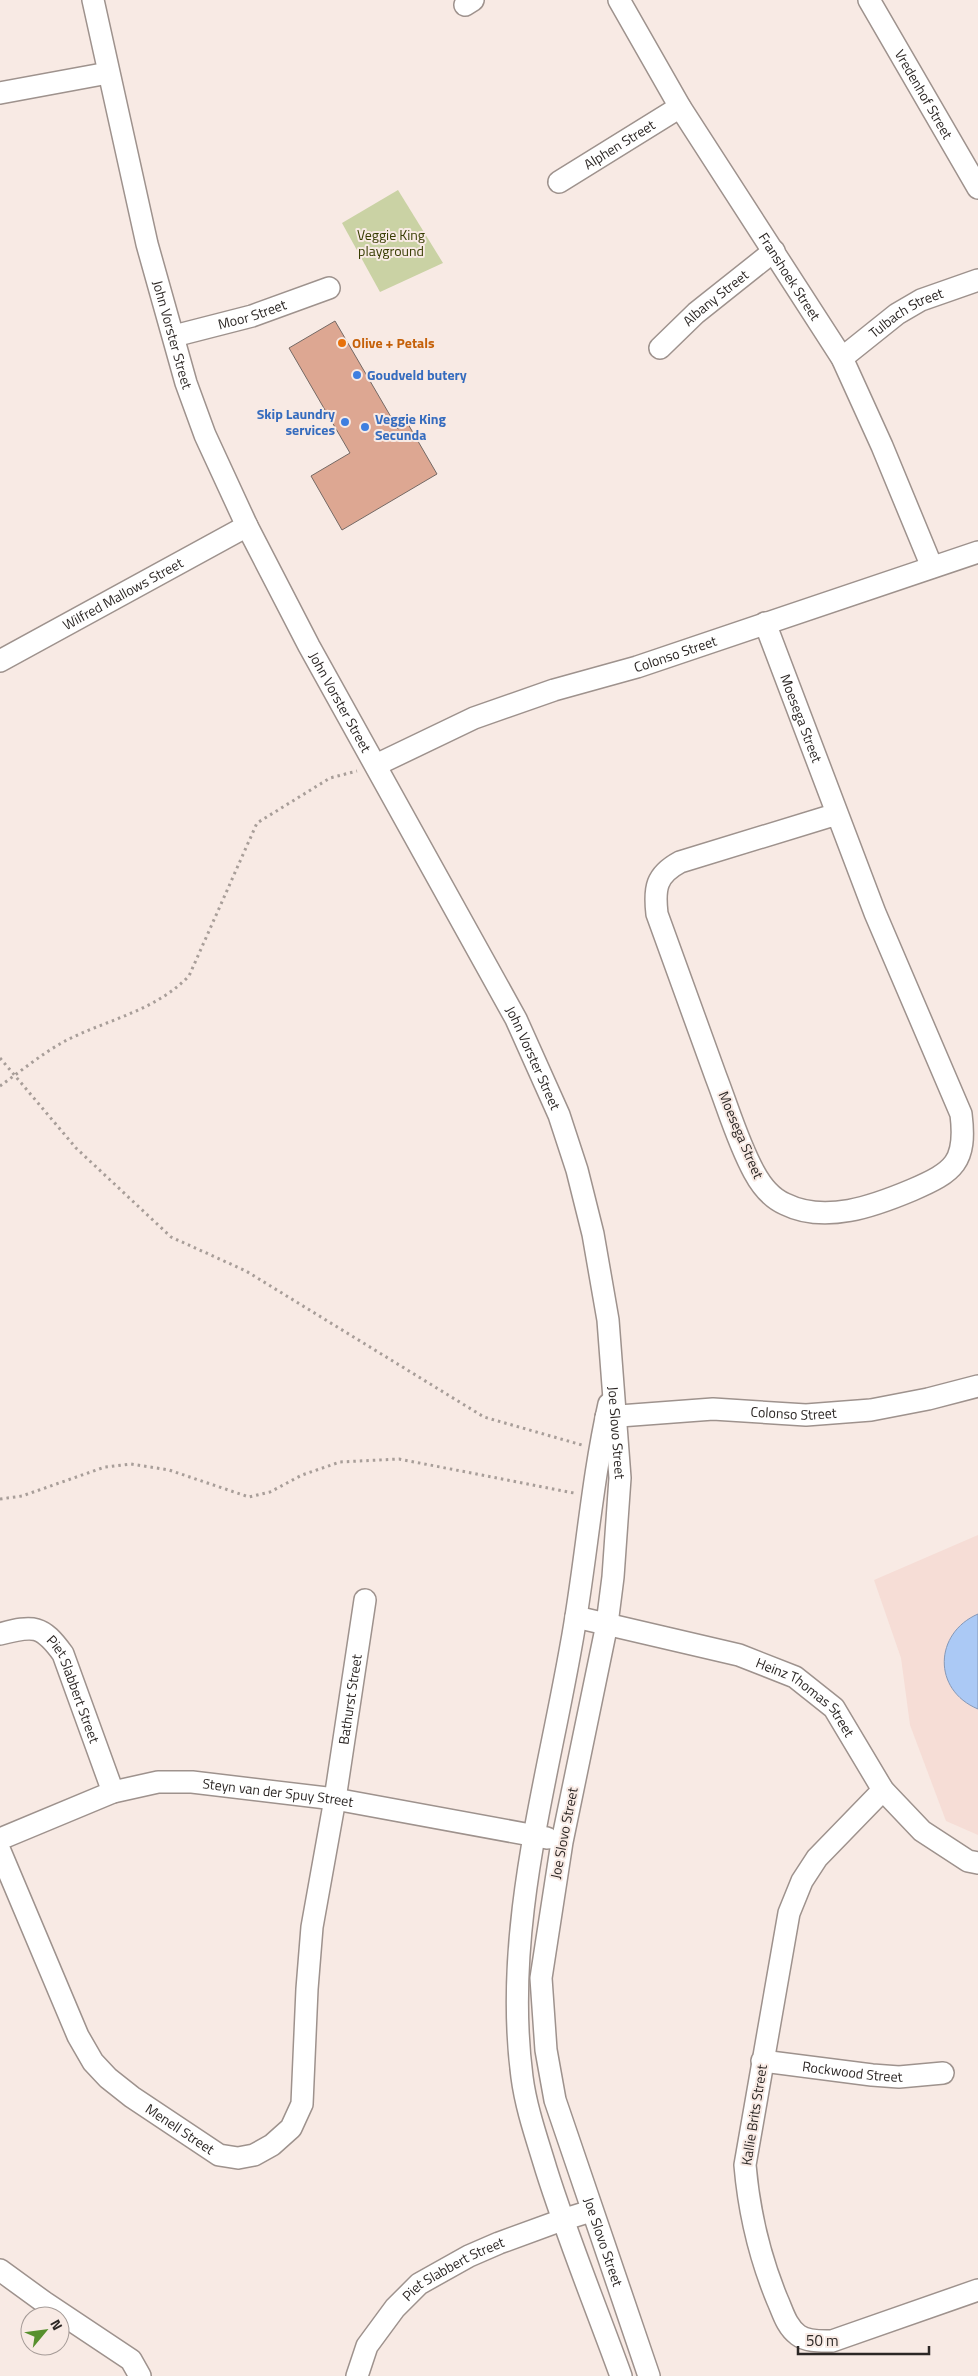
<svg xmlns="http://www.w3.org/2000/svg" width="978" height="2376" viewBox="0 0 978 2376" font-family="'Titillium Web',sans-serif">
<rect width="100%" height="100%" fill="#f8eae4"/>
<path fill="#f6ddd6" d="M978 1535V1835L946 1821 910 1725 901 1658 874 1580Z"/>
<path fill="#cad2a4" d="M398 190 443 263 380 292 342 223Z"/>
<path fill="#abc9f5" stroke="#8598b7" d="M978 1614V1709C932 1690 934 1633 978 1614Z"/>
<path fill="#dda792" stroke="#756964" d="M335 321 398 429 408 424 437 474 342 530 311 476 350 453 289 348Z"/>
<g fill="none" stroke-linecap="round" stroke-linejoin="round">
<g stroke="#9e928d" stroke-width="24">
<g id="minor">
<path id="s1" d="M93 0 147 244 186 383 205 435 247 526 309 646 516 1019 559 1115 577 1170 593 1234 608 1320 620 1478 613 1577 607 1624 562 1842 541 1978 546 2050 555 2100 649 2376"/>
<path id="s2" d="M619 0 680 107 842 358 882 446 932 567"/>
<path id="s3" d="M869 0 978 188"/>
<path d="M465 5 473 0"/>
<path d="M0 93 108 73"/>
<path id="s4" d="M559 182 680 107"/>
<path id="s5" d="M174 336 252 316 329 288"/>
<path id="s6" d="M660 348 696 313 774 251"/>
<path id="s7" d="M842 358 897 314 921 300 978 280"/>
<path id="s8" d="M765 623 875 913 961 1114C967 1162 954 1172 912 1190 874 1206 825 1224 785 1204 771 1198 761 1185 754 1172 738 1143 728 1108 716 1077 696 1023 677 968 657 914 654 888 656 875 680 862L837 814"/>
<path id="s9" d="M0 661 247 526"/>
<path id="s10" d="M376 765 474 718 554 690 637 667 978 552"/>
<path d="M609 1404C591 1484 586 1565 571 1646 546 1788 503 1932 522 2077 526 2108 537 2139 546 2169 568 2239 596 2307 621 2376"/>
<path id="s11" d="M606 1417 713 1409 806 1415 871 1410 928 1399 978 1386"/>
<path id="s12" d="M576 1617 739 1655 795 1677 834 1708 883 1790 922 1831 968 1861 978 1863"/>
<path id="s13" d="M0 1634C34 1625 42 1625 63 1654L113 1792"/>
<path d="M883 1790 817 1858 802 1881 789 1913 745 2165C749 2212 759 2255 777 2299 783 2312 786 2326 798 2335 807 2342 821 2341 832 2341L978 2290"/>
<path id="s14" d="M0 1839 113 1792 158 1782H192L335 1799 547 1838"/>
<path id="s15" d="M0 1851 78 2036 93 2062 108 2078 132 2097 219 2155 238 2158 254 2155 272 2145 291 2128 302 2104 307 1989 312 1927 335 1799 365 1600"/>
<path id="s16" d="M762 2061 872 2075 899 2077 943 2073"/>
<path d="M0 2270 44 2302 131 2360 140 2376"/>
<path id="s17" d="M357 2376 367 2346 395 2308 419 2284 469 2256 499 2243 562 2220 591 2211"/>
</g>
</g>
<path stroke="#a89e99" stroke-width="3" stroke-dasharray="2.5 4" stroke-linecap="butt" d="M0 1058 76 1148 171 1237 246 1271 484 1417 582 1445
M0 1086C21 1071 44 1052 67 1040 109 1019 155 1011 189 976L257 823 330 778 357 771
M0 1499 22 1496 105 1467 131 1464 169 1470 249 1497 270 1492 302 1475 340 1462 399 1459 574 1493"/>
<use href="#minor" stroke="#fff" stroke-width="21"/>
</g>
<circle fill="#e8710a" stroke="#f8eae4" stroke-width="2" cx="342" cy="343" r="5"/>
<g fill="#3f7fe0" stroke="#f8eae4" stroke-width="2">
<circle cx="357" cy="375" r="5"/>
<circle cx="345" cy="422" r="5"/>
<circle cx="365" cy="427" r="5"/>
</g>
<g text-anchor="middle" stroke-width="4" stroke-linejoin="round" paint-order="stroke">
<g font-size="14" fill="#2c2725" stroke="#f8eae4">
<text dy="5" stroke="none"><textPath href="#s3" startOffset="109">Vredenhof Street</textPath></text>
<text dy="5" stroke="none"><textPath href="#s4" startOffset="71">Alphen Street</textPath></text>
<text dy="5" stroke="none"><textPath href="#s2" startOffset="325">Franshoek Street</textPath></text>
<text dy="5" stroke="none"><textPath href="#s6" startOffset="75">Albany Street</textPath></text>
<text dy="5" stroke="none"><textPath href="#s5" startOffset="81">Moor Street</textPath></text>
<text dy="5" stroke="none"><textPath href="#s7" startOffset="79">Tulbach Street</textPath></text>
<text dy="5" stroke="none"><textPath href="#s1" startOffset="344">John Vorster Street</textPath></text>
<text dy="5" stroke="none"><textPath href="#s9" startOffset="140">Wilfred Mallows Street</textPath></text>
<text dy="5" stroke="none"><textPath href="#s10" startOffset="320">Colonso Street</textPath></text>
<text dy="5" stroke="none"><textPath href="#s1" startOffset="749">John Vorster Street</textPath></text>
<text dy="5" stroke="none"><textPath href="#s8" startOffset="102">Moesega Street</textPath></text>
<text dy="5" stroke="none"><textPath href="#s1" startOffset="1154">John Vorster Street</textPath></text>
<text transform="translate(741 1135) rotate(67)" y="5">Moesega Street</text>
<text dy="5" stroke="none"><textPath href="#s11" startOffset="188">Colonso Street</textPath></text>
<text dy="5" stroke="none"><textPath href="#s1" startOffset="1541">Joe Slovo Street</textPath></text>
<text dy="5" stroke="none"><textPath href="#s13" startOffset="110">Piet Slabbert Street</textPath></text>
<text dy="5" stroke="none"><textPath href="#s15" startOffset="904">Bathurst Street</textPath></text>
<text dy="5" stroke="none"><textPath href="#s12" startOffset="248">Heinz Thomas Street</textPath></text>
<text dy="5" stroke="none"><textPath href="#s14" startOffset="289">Steyn van der Spuy Street</textPath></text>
<text transform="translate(564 1833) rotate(-79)" y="5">Joe Slovo Street</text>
<text dy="5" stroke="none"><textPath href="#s16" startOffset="91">Rockwood Street</textPath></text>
<text transform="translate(754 2115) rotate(-81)" y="5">Kallie Brits Street</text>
<text dy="5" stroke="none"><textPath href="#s15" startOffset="341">Menell Street</textPath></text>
<text dy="5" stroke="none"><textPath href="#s1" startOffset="2366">Joe Slovo Street</textPath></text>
<text dy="5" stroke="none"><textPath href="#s17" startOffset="150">Piet Slabbert Street</textPath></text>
</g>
<g font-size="14" fill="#373c00" stroke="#f8eae4">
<text x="391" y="240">Veggie King<tspan x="391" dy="16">playground</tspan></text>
</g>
<g font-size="14" font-weight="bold" fill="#c56008" stroke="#f8eae4" text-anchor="start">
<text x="352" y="348">Olive + Petals</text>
</g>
<g font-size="14" font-weight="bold" fill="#366cbe" stroke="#f8eae4" text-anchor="start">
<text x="367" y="380">Goudveld butery</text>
<text x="335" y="419" text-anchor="end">Skip Laundry<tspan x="335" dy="16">services</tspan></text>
<text x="375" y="424">Veggie King<tspan x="375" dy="16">Secunda</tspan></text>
</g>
</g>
<g transform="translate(45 2331) rotate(61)"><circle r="24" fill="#f8eae4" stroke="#a69c98"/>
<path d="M0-4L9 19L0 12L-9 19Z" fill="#57902e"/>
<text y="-8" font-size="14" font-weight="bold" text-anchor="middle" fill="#2c2725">N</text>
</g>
<path d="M798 2346v8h131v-8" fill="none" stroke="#2c2725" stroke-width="2.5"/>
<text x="806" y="2346" font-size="15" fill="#2c2725" stroke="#f8eae4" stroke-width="4" paint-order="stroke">50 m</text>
</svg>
